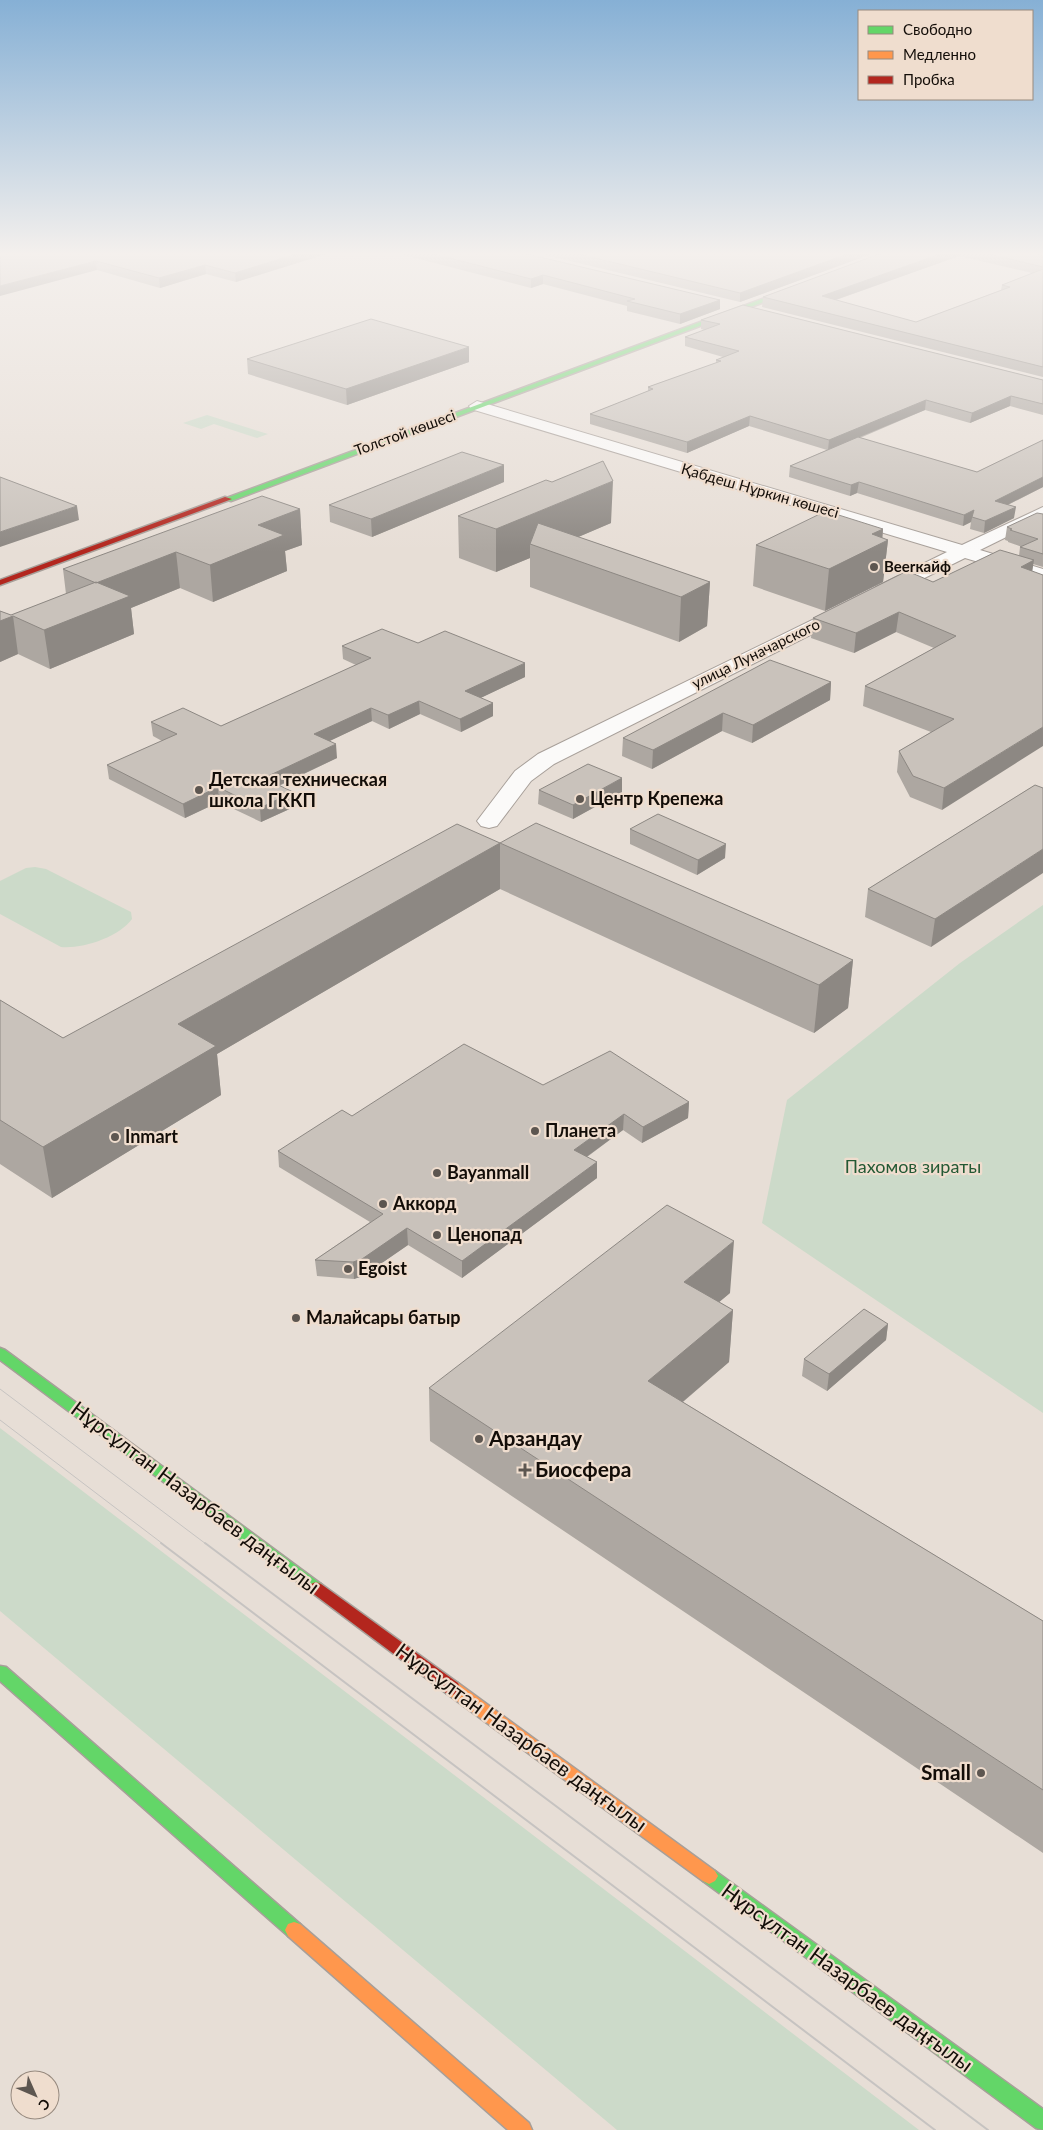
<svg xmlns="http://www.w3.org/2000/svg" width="1043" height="2130" viewBox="0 0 1043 2130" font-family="Lato,sans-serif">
<rect width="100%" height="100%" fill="#e7ded6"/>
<path fill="#ccdac9" d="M207 415 268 434 257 438 214 424 201 429 183 423Z
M35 867 46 869 131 912 132 919C119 937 83 949 61 947L0 914V881L26 868Z
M1043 905V1413L762 1223 787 1100 960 963Z
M0 1428 919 2130H617L0 1611Z"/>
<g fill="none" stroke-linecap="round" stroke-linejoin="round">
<g stroke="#a79f99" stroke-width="2">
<path id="street" d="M477 401 962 545 1043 507V519L980 550 1043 569V581L965 558 890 595H876L873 591 876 587 947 552 471 409 469 406Z
M847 603 854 605 857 609 854 613 554 764 531 781 497 826 489 828 481 826 477 821 515 771 538 754Z"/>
</g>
<g stroke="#a79f99" stroke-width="3">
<path id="fast" d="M797 286 799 289 231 501 224 499Z
M0 1348 5 1350 321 1584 324 1588 321 1592 316 1594 311 1592 0 1360Z
M0 1666 6 1667 300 1924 303 1930 300 1936 294 1938 288 1936 0 1681Z
M709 1868 715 1871 1043 2109V2130L1036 2128 703 1881 700 1876 703 1871Z"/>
</g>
<g stroke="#a79f99" stroke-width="3">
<path id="slow" d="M452 1681 458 1683 715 1871 718 1876 715 1881 709 1884 703 1881 446 1693 444 1688 446 1683Z
M294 1922 300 1924 529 2123 532 2130H508L288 1936 285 1930 288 1924Z"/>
</g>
<g stroke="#a79f99" stroke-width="3">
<path id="jam" d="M225 497 232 499 0 585V580Z
M316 1582 321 1584 458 1683 460 1688 458 1693 452 1695 446 1693 311 1592 308 1588 311 1584Z"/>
</g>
<use href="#street" fill="#fbfaf9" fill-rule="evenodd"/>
<use href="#fast" fill="#63d668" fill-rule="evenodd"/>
<use href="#slow" fill="#ff974d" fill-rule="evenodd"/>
<use href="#jam" fill="#b3261e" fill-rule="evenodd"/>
<path stroke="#c6c3c1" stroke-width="1" d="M0 1389 206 1544
M0 1420 163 1544"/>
<path stroke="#c6c3c1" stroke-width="2" d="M161 1543 935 2130
M205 1543 988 2130"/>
</g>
<path fill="#ada7a1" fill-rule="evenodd" d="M0 253H329L236 282 206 274 160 288 97 270Z
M396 253H523L720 300V309L680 324 627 311V306L543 284 531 288Z
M537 253H874L740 302Z
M882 253H1034L1043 256V377L762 307 763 297ZM959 256 1032 273 1002 285 1001 290 916 322 836 300Z
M701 320 1043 380V415L1010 406 970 423 925 410 860 438 977 472 1043 440V487L1008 505 1014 518 984 533 970 529 971 522 963 526 857 493 850 496 789 477 790 466 827 450 749 426 687 453 590 424V414L648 391V387L716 363V360L723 357 685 346V337L704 330 701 329Z
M247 359 469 362 347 405 248 374Z
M504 482 372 537 330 522 329 505Z
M300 509 302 545 285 551 287 571 213 602 180 588 131 608 134 634 50 669 18 654 0 662V611L11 615 66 594 63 569Z
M1043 514V567L1033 564 1032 571 942 810 910 797 897 772 899 751 931 732 863 706 865 686 934 648 896 632 854 653 811 638 813 618 1019 556 1020 547H1022L1008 542V541L1005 540 1007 527Z
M458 516 611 523 578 537 710 582 707 626 679 642 530 587V558L496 572 459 558Z
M883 529 882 538 888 540 883 582 825 611 753 586 756 545Z
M418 643 525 677 480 698 493 703V716L461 732 420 714 389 729 372 721 329 741 337 758 279 786 293 792 294 807 261 822 219 802 185 818 109 779 107 765 162 741 153 736 151 722 221 726 356 665 343 659 342 646Z
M831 682 830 700 752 743 722 731 652 769 622 756 623 738Z
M1035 785 931 947 865 917 868 889Z
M539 790 622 792 573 819 538 804Z
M630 829 725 858 697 875 630 844Z
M500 843 853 960 848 1008 814 1033 500 889 217 1054 221 1095 52 1198 0 1164V1000L63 1038Z
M543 1085 689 1102 688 1118 642 1143 623 1130 587 1157 597 1162V1178L462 1278 408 1245 363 1276 354 1279 317 1276 315 1260 370 1222 279 1167 278 1151 352 1116Z
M730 1293 719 1302 733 1310 729 1362 683 1402 1043 1621V1853L430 1441 429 1388Z
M888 1324 886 1340 827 1391 802 1376 804 1359Z"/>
<path fill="#8d8883" d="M299 253H329L236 282 235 273Z
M850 253H874L740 302V293Z
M943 253H959V256L821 305 822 296Z
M96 261 97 270 0 296V286Z
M205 265 206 274 160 288 159 278Z
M543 275V284L531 288V279Z
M720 300V309L680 324V314Z
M469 347V362L347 405 346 389Z
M1011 396 1010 406 970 423 972 413Z
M926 400 925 410 828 450 829 440Z
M750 416 749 426 687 453V442Z
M504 465V482L372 537 371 519Z
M1043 477V487L993 512 995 501Z
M613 481 611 523 548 550 530 544V558L496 572V529Z
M859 482 857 493 850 496 851 485Z
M77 506 79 520 0 547V532Z
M1016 507 1014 518 984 533 985 521Z
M300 509 302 545 285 551 287 571 213 602 210 565 258 525Z
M974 510 971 522 963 526 964 515Z
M883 529 882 543 888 540 883 582 825 611 829 569 872 534Z
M176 552 180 588 131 608 134 634 50 669 44 630 96 583Z
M1034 560 1031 579 1021 567Z
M710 582 707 626 679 642 681 597Z
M899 612 896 632 854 653 856 633Z
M13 616 18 654 0 662V621Z
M525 663V677L466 705 465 691Z
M831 682 830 700 752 743 753 725Z
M419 701 420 714 389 729 388 715Z
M493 703V716L461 732 460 719Z
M371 708 372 721 315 748 314 734Z
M723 713 722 731 652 769 653 750Z
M1043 727V746L942 810 944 788Z
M336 744 337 758 265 792 264 778Z
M622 778V792L573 819V805Z
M218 787 219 802 185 818 183 804Z
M293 792 294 807 261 822 260 808Z
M500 843V889L217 1054 221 1095 52 1198 43 1147 178 1024Z
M726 844 725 858 697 875 698 860Z
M1043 849V873L931 947 935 919Z
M853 960 848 1008 814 1033 819 985Z
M689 1102 688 1118 642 1143 643 1127Z
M624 1114 623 1130 574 1166V1150Z
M597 1162V1178L462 1278V1261Z
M407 1228 408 1245 363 1276 354 1279 353 1262Z
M734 1241 730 1293 681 1334 684 1282Z
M733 1310 729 1362 645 1434 648 1381Z
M888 1324 886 1340 827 1391 829 1374Z"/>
<path fill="#c9c2bb" stroke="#8d8883" d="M0 253H299L235 273 205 265 159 278 96 261 0 286Z
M430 253H523L720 300 680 314 627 301 635 299 543 275 531 279Z
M574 253H850L740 293Z
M882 253H943L822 296 916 322 1010 287 1002 285 1043 269V367L763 297Z
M985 253H1034L1043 256V267Z
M743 305 1043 380V404L1011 396 972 413 926 400 829 440 750 416 687 442 590 414 653 389 648 387 721 361 716 360 739 351 685 337 720 324 701 320Z
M371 319 469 347 346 389 247 359Z
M858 437 977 472 1043 440V477L995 501 1016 507 985 521 972 517 974 510 964 515 859 482 851 485 790 466Z
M462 452 504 465 371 519 329 505Z
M603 461 613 481 496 529 458 516 546 480 552 482Z
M0 477 77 506 0 532Z
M262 496 300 509 258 525 284 535 210 565 176 552 96 583 63 569Z
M826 511 883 529 872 534 888 540 829 569 756 545Z
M1037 513 1043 514V554L1020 547 1038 539 1010 530 1012 529 1007 527Z
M538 523 710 582 681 597 530 544Z
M1000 550 1034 560 1021 567 1043 575V727L944 788 913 776 899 751 954 719 865 686 956 636 899 612 856 633 813 618 907 571 933 582Z
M96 582 130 596 44 630 13 616 0 621V611L11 615Z
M382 629 418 643 445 631 525 663 465 691 493 703 460 719 419 701 388 715 371 708 314 734 336 744 264 778 293 792 260 808 218 787 183 804 107 765 177 734 151 722 183 708 221 726 371 658 342 646Z
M770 660 831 682 753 725 723 713 653 750 623 738Z
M588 764 622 778 573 805 539 790Z
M1035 785 1043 788V849L935 919 868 889Z
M658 814 726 844 698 860 630 829Z
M536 823 853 960 819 985 500 843Z
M457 824 500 843 178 1024 216 1046 43 1147 0 1120V1000L63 1038Z
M464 1044 543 1085 610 1051 689 1102 643 1127 624 1114 574 1150 597 1162 462 1261 407 1228 362 1259 353 1262 315 1260 383 1214 278 1151 342 1110 352 1116Z
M667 1205 734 1241 684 1282 733 1310 648 1381 1043 1621V1790L429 1388Z
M864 1309 888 1324 829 1374 804 1359Z"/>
<linearGradient id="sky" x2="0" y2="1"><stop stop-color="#86b0d5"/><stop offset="0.46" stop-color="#f4f0ed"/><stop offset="1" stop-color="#f4f0ed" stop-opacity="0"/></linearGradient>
<rect width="1043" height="552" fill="url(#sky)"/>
<g fill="#5d5650" stroke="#efddce" stroke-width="2">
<circle cx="874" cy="567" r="5"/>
<circle cx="199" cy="790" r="5"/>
<circle cx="580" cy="799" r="5"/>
<circle cx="535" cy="1131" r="5"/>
<circle cx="115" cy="1137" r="5"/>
<circle cx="437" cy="1173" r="5"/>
<circle cx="383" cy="1204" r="5"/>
<circle cx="437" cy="1235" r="5"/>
<circle cx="348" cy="1269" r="5"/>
<circle cx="296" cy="1318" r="5"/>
<circle cx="479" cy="1439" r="5"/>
<path d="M522.5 1462.5h5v5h5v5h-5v5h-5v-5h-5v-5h5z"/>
<circle cx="981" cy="1773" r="5"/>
</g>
<g text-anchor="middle" stroke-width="4.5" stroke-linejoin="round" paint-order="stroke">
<g font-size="15" fill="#130d08" stroke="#efddce">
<text transform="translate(405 433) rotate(-20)" y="5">Толстой көшесі</text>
<text transform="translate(760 491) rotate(16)" y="5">Қабдеш Нұркин көшесі</text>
<text transform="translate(756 654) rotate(-26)" y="5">улица Луначарского</text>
</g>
<g font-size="15" font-weight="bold" fill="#130d08" stroke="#efddce" text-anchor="start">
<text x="884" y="572">Beerкайф</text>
</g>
<g font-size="18" font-weight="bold" fill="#130d08" stroke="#efddce" text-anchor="start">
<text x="209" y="786">Детская техническая<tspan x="209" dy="21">школа ГККП</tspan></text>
<text x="590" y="805">Центр Крепежа</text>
<text x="545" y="1137">Планета</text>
<text x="125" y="1143">Inmart</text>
<text x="447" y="1179">Bayanmall</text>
<text x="393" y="1210">Аккорд</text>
<text x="447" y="1241">Ценопад</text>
<text x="358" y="1275">Egoist</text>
<text x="306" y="1324">Малайсары батыр</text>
</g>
<g font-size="18" fill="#235934" stroke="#efddce">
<text x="913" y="1173">Пахомов зираты</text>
</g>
<g font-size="21" font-weight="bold" fill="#130d08" stroke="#efddce" text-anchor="start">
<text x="489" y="1446">Арзандау</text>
<text x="535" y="1477">Биосфера</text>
<text x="971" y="1780" text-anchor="end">Small</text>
</g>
<g font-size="21" fill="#130d08" stroke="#efddce">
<text transform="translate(195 1498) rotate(37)" y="7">Нұрсұлтан Назарбаев даңғылы</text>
<text transform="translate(521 1738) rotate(36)" y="7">Нұрсұлтан Назарбаев даңғылы</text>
<text transform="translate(847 1978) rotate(36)" y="7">Нұрсұлтан Назарбаев даңғылы</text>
</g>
</g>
<rect x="858" y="10" width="175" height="90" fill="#efddce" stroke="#978a7f"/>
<rect x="868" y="26" width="25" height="8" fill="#63d668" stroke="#978a7f"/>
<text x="903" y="35" font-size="15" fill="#130d08">Свободно</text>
<rect x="868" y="51" width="25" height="8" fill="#ff974d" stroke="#978a7f"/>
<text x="903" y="60" font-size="15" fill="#130d08">Медленно</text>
<rect x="868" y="76" width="25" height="8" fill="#b3261e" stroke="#978a7f"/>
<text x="903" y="85" font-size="15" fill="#130d08">Пробка</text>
<g transform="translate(35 2095) rotate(135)"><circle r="24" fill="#efddce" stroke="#978a7f"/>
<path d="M0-4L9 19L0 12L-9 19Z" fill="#5d5650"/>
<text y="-8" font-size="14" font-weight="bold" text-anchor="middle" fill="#130d08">С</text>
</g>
</svg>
